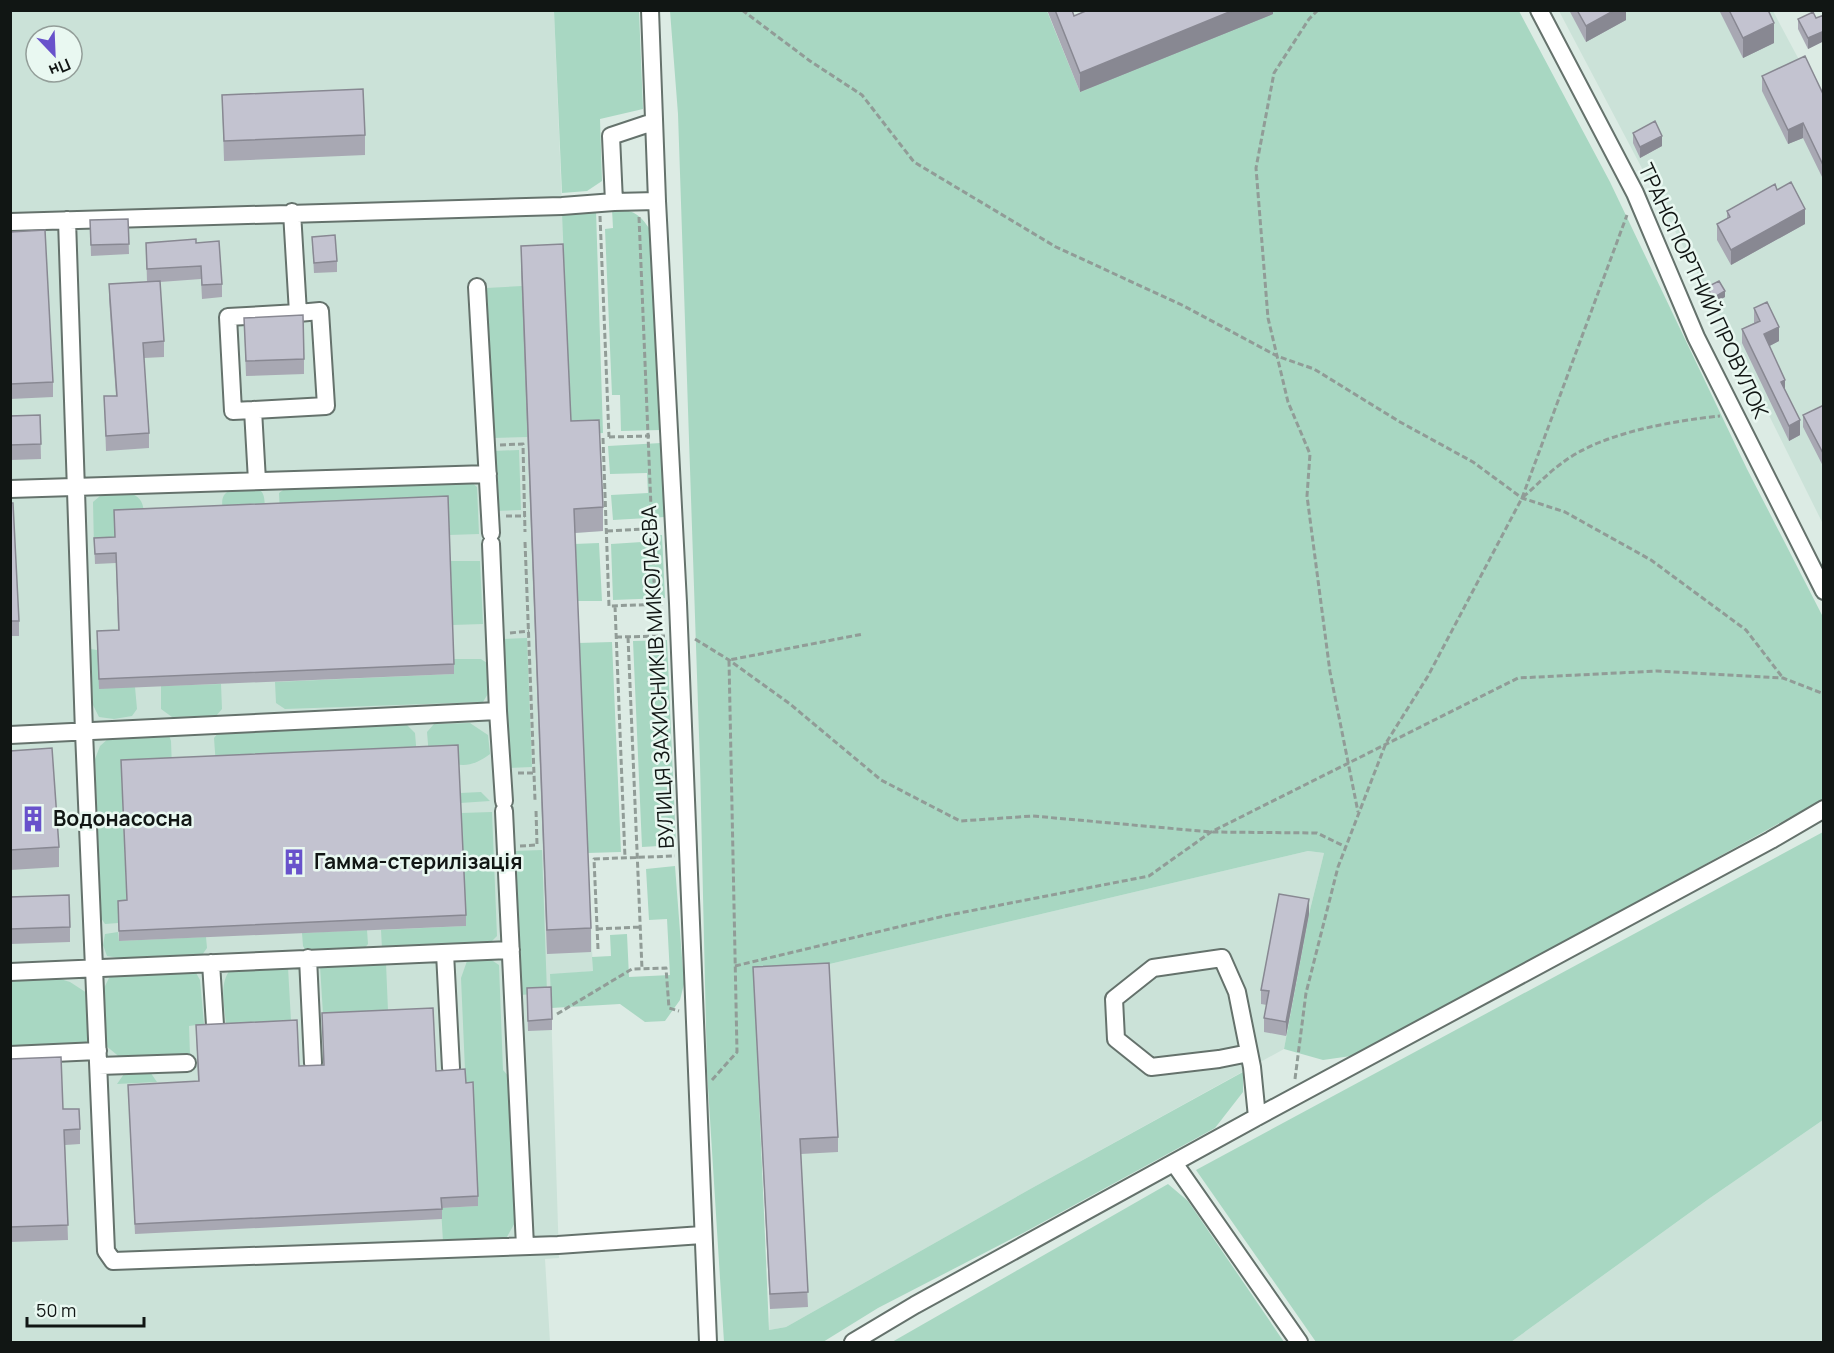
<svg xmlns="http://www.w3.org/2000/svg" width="1834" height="1353" viewBox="0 0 1834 1353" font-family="Manrope,sans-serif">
<rect width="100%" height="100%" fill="#dcebe4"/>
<path fill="#cbe2d8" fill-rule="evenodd" d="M10 11H554L562 206 599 444 603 531 574 533 593 971 550 975 559 1258 545 1259 550 1342H11ZM36 36H72V72H36Z
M1559 11H1773L1805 71 1824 110 1823 524 1713 303Z
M1308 851 1324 853 1309 914 1284 1049 1032 1188 786 1327 769 1330 770 1309 753 982Z
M1823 1120V1342H1511L1710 1198Z"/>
<path fill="#a8d7c2" d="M554 11H639L643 109 600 119 602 181 587 191 562 193Z
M670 11H1047L1080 92 1272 11H1519L1610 182 1747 469 1823 617V799L1462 999 1351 1056 1323 1060 1284 1049 1309 914 1324 853 1308 851 754 982 769 1330 786 1327 1032 1188 1243 1072V1092L1215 1128 1025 1232 878 1308 823 1342H724L707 1071 700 764 678 114Z
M612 209C634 210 639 213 651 231L660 430 621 431 620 395H612L605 229 613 228Z
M596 210 603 433 571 435 562 212Z
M522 286 528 437 493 438 486 288Z
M661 443 665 517 613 520 611 495 648 493 647 473 610 474 608 446Z
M519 450 521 510 495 511 493 451Z
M471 482 477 487 479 534 449 535 280 514 279 493 286 488Z
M237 487C263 487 265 488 265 514L223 516C222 499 219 494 237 487Z
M129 493C143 497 144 506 144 519L115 547 94 548 93 502 100 496Z
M662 535 665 598 613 600 611 544 642 542 643 536Z
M599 543 602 601H577L574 544Z
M450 561H480L483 624 452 625Z
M527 638 532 767 508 768 502 639Z
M667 640 676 845 642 847 633 641Z
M612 642 621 852 587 853 578 643Z
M90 649 97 650 135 687 137 709 132 716 114 719 99 717 93 705Z
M454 659H481L487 663 489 692 483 702 285 709 276 703 275 682 454 674Z
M221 684 222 709 216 716 172 717 161 709V686Z
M470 723 488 735 490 754C466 772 455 764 429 756L427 732 434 724Z
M407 725 415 733 417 757 216 766 214 738 218 733Z
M169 735 171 741 172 768 121 770 127 911 118 923 105 924 101 918 95 759 100 746 109 738Z
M481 792 490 801 460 803V793Z
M492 812 497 936 489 944 382 949 381 930 466 926 461 813Z
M1823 832V1120L1710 1198 1511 1342H1316L1196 1170Z
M542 850 547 993 520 995 514 851Z
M675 866 684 984 680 1000 665 1021 645 1022 620 1004 551 1008 550 974 593 971 592 957 611 956 610 935 627 934 629 977 670 975 667 919 649 920 646 869Z
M367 930 368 944 364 949 306 951 303 946 302 933Z
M118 932 119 941 206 937 207 948 202 955 119 958 107 956 103 945 105 934Z
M490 959 499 965 503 1070 511 1079 517 1219 504 1242H443L441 1208 478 1206 466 1093 461 978 467 961Z
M386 963 388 1011 323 1014 320 966Z
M288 967 291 1021 226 1025C225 1007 218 983 231 969Z
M195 971 200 980 204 1024 189 1026 190 1055 122 1059 105 1045 102 992 112 972Z
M54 977 70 982 87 993 91 1038 82 1045 11 1048V979Z
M148 1069 157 1082 117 1084 126 1071Z
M1168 1184 1188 1201 1284 1342H892Z"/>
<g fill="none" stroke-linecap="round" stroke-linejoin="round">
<g stroke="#65726c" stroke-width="20">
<path id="minor" d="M650 10 657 201 678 603 708 1342
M1539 10 1635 193 1696 337 1824 591
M653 122 611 136 614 202 657 201
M67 220 84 732 106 1251 113 1261 558 1245 702 1235
M10 222 562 206 614 202
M477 287 491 533
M253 410 233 411 228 317 298 313
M257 481 253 410 326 406 320 311 298 313 292 212
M10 489 488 474
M498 711 504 801
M10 735 498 711 491 544
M504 811 525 1246
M445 953 451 1068
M308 958 313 1063
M211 963 215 1025
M10 972 511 950
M1249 1053 1219 1059 1151 1067 1116 1039 1114 999 1153 968 1222 958 1237 992 1252 1067 1257 1117
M10 1055 98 1051
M99 1066 187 1063
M1174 1163 1299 1342
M853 1342 915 1305 1257 1117 1771 840 1824 809"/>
</g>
<path stroke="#919c97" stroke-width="3" stroke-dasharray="6 3" stroke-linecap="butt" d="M742 10 810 61 862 95 914 162 1056 247 1182 305 1277 356 1314 369 1400 422 1473 462 1522 498 1565 512 1651 560 1746 630 1783 678
M1318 10 1309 19 1274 73 1256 168 1268 318 1288 402 1310 454 1307 496 1330 672 1358 812
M600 216 609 437
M639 217 655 604
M609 437 650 436
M603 438 609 606 664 604
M500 445 523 444 525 532
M1523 497C1536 486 1548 473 1562 463 1601 433 1672 421 1720 416
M506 516H525
M607 531 660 528
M525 542 535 800
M615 606 625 858
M510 633 529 631
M616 637 665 636
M628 637 642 969
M695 639 729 660 790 704 881 780 960 821 1033 816 1211 832 1317 833 1346 847
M518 773H534
M520 846 537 845 536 810
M597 929 641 927
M598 949 594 859 675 856
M735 966 944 916 1149 876 1211 832 1518 678 1657 671 1783 678 1824 694
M557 1014 632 969 666 968 669 1008 679 1011
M1295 1079 1306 993 1338 867 1386 743 1428 676 1522 498 1627 215
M712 1080 737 1052 729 660 863 634"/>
<use href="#minor" stroke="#fff" stroke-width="16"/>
</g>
<path fill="#a8a8b3" d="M1047 10H1072L1074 16 1273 10V14L1080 92Z
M1569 10H1626V20L1586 42Z
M1719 10H1768L1774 43 1743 58Z
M1824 15V45L1822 42 1808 49 1798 29V19L1816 18Z
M1762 76 1824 96V181L1803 138 1788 144 1762 91Z
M222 95 365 135V155L224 161Z
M1633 133 1662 146 1640 158 1633 143Z
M1777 190 1805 224 1731 265 1717 240V224L1727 219V211Z
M128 219 129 254 91 256 90 220Z
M10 232 53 382V397L10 399Z
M312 237 337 261V272L314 273Z
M146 243H196L222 284V297L202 299 201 279 160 282 164 341V357L144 358 149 433V448L106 451 104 396H116L109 299V284L147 282Z
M521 246 571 421 603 507V531L575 533 591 928V952L547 954 521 270Z
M1707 287 1725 297 1713 303 1707 292Z
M1754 308 1779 341 1769 346 1800 435 1789 441 1742 343V329L1754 323Z
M244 318 304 359V374L246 376Z
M1824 405V468L1803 427V415Z
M40 415 41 459 10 460V416Z
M10 503 19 621V636H10Z
M94 538 454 664V674L99 689 97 641 118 630 116 563 95 564Z
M10 751 59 847V867L10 870Z
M10 897 70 927V942L10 944Z
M118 901 466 915V926L119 941Z
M1309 914 1286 1036 1264 1032V1018L1267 1005 1261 1004V990Z
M753 967 838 1137V1152L801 1154 808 1307 770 1309Z
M527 998 552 1019V1030L528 1031Z
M196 1025 299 1066 436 1071 466 1083 478 1196V1206L442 1208V1219L135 1234 128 1085 198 1081Z
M10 1059 63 1109 80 1129V1144L65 1145 68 1240 10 1242Z"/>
<path fill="#888892" d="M1234 10H1273V14L1080 92V73Z
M1615 10H1626V20L1586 42V26Z
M1774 23V43L1743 58V38Z
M1822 32V42L1808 49V38Z
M1803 123V138L1788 144V130Z
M1662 136V146L1640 158V147Z
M1805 209V224L1731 265V250Z
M1725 291V297L1713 303V298Z
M1779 327V341L1764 349V334Z
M1785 380V394L1781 382Z
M1800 420V435L1789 441V426Z
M1309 899V914L1286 1036V1022Z"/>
<path fill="#c3c3d0" stroke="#888892" stroke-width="1.5" d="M1055 10H1072L1074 16 1088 10H1234L1080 73Z
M1577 10H1615L1586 26Z
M1729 10H1768L1774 23 1743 38Z
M1813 12 1816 18 1824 15V35L1822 32 1808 38 1798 19Z
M1805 56 1824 96V167L1803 123 1788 130 1762 76Z
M363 89 365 135 224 141 222 95Z
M1655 121 1662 136 1640 147 1633 133Z
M1791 182 1805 209 1731 250 1717 224 1730 217 1727 211 1775 184 1777 190Z
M128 219 129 244 91 245 90 220Z
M45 230 53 382 10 384V232Z
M335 235 337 261 314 263 312 237Z
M196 239V243L219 241 222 284 202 285 201 266 147 269 146 243Z
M563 244 571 421 599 420 603 507 574 509 591 928 547 930 521 246Z
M160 281 164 341 143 343 149 433 106 436 104 396H117L109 284Z
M1719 281 1725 291 1713 298 1707 287Z
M1767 302 1779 327 1764 334 1785 380 1781 382 1800 420 1789 426 1742 329 1760 321 1754 308Z
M303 315 304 359 246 361 244 318Z
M1824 405V455L1803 415Z
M40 415 41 444 10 445V416Z
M448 496 454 664 99 679 97 631 119 630 116 553 95 554 94 538 115 537 114 510Z
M10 503H13L19 621H10Z
M458 745 466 915 119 931 118 901 127 900 121 760Z
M52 748 59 847 10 850V751Z
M1279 894 1309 899 1286 1022 1264 1018 1269 991 1261 990Z
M69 895 70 927 10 929V897Z
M829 963 838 1137 800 1139 808 1292 770 1294 753 967Z
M551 987 552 1019 528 1021 527 988Z
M433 1008 436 1071 465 1069 466 1083 473 1082 478 1196 441 1198 442 1209 135 1224 128 1085 199 1081 196 1025 297 1020 299 1066 324 1065 322 1013Z
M61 1057 63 1109H79L80 1129 64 1130 68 1225 10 1227V1059Z"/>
<defs>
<g id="building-bare" transform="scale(2.07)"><path d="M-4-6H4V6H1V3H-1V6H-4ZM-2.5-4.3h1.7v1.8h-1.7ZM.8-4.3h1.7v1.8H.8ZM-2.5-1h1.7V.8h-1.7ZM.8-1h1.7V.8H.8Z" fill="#6852cb" stroke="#e9f8f1" stroke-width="2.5" paint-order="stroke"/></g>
</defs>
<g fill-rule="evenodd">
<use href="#building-bare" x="33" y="819"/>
<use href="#building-bare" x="294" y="862"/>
</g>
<g text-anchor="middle" stroke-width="5" stroke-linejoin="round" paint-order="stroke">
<g font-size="21" fill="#111614" stroke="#e9f8f1">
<text transform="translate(1703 291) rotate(65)" y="7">ТРАНСПОРТНИЙ ПРОВУЛОК</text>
<text transform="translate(658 677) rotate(-93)" y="7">ВУЛИЦЯ ЗАХИСНИКІВ МИКОЛАЄВА</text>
</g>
<g font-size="21" font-weight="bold" fill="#111614" stroke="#e9f8f1" text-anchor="start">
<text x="53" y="826">Водонасосна</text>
<text x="314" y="869">Гамма-стерилізація</text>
</g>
</g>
<rect width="1834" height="1353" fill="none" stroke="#111614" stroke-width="24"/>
<g transform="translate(54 54) rotate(157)"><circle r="28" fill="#e9f8f1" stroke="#939e99" stroke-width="1.5"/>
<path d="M0-4.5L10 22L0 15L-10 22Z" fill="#6852cb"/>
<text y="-9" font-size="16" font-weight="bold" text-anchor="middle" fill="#111614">Пн</text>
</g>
<path d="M27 1317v9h117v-9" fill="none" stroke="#111614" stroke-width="3"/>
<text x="36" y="1317" font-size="18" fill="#111614" stroke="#e9f8f1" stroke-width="4.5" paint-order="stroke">50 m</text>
</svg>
